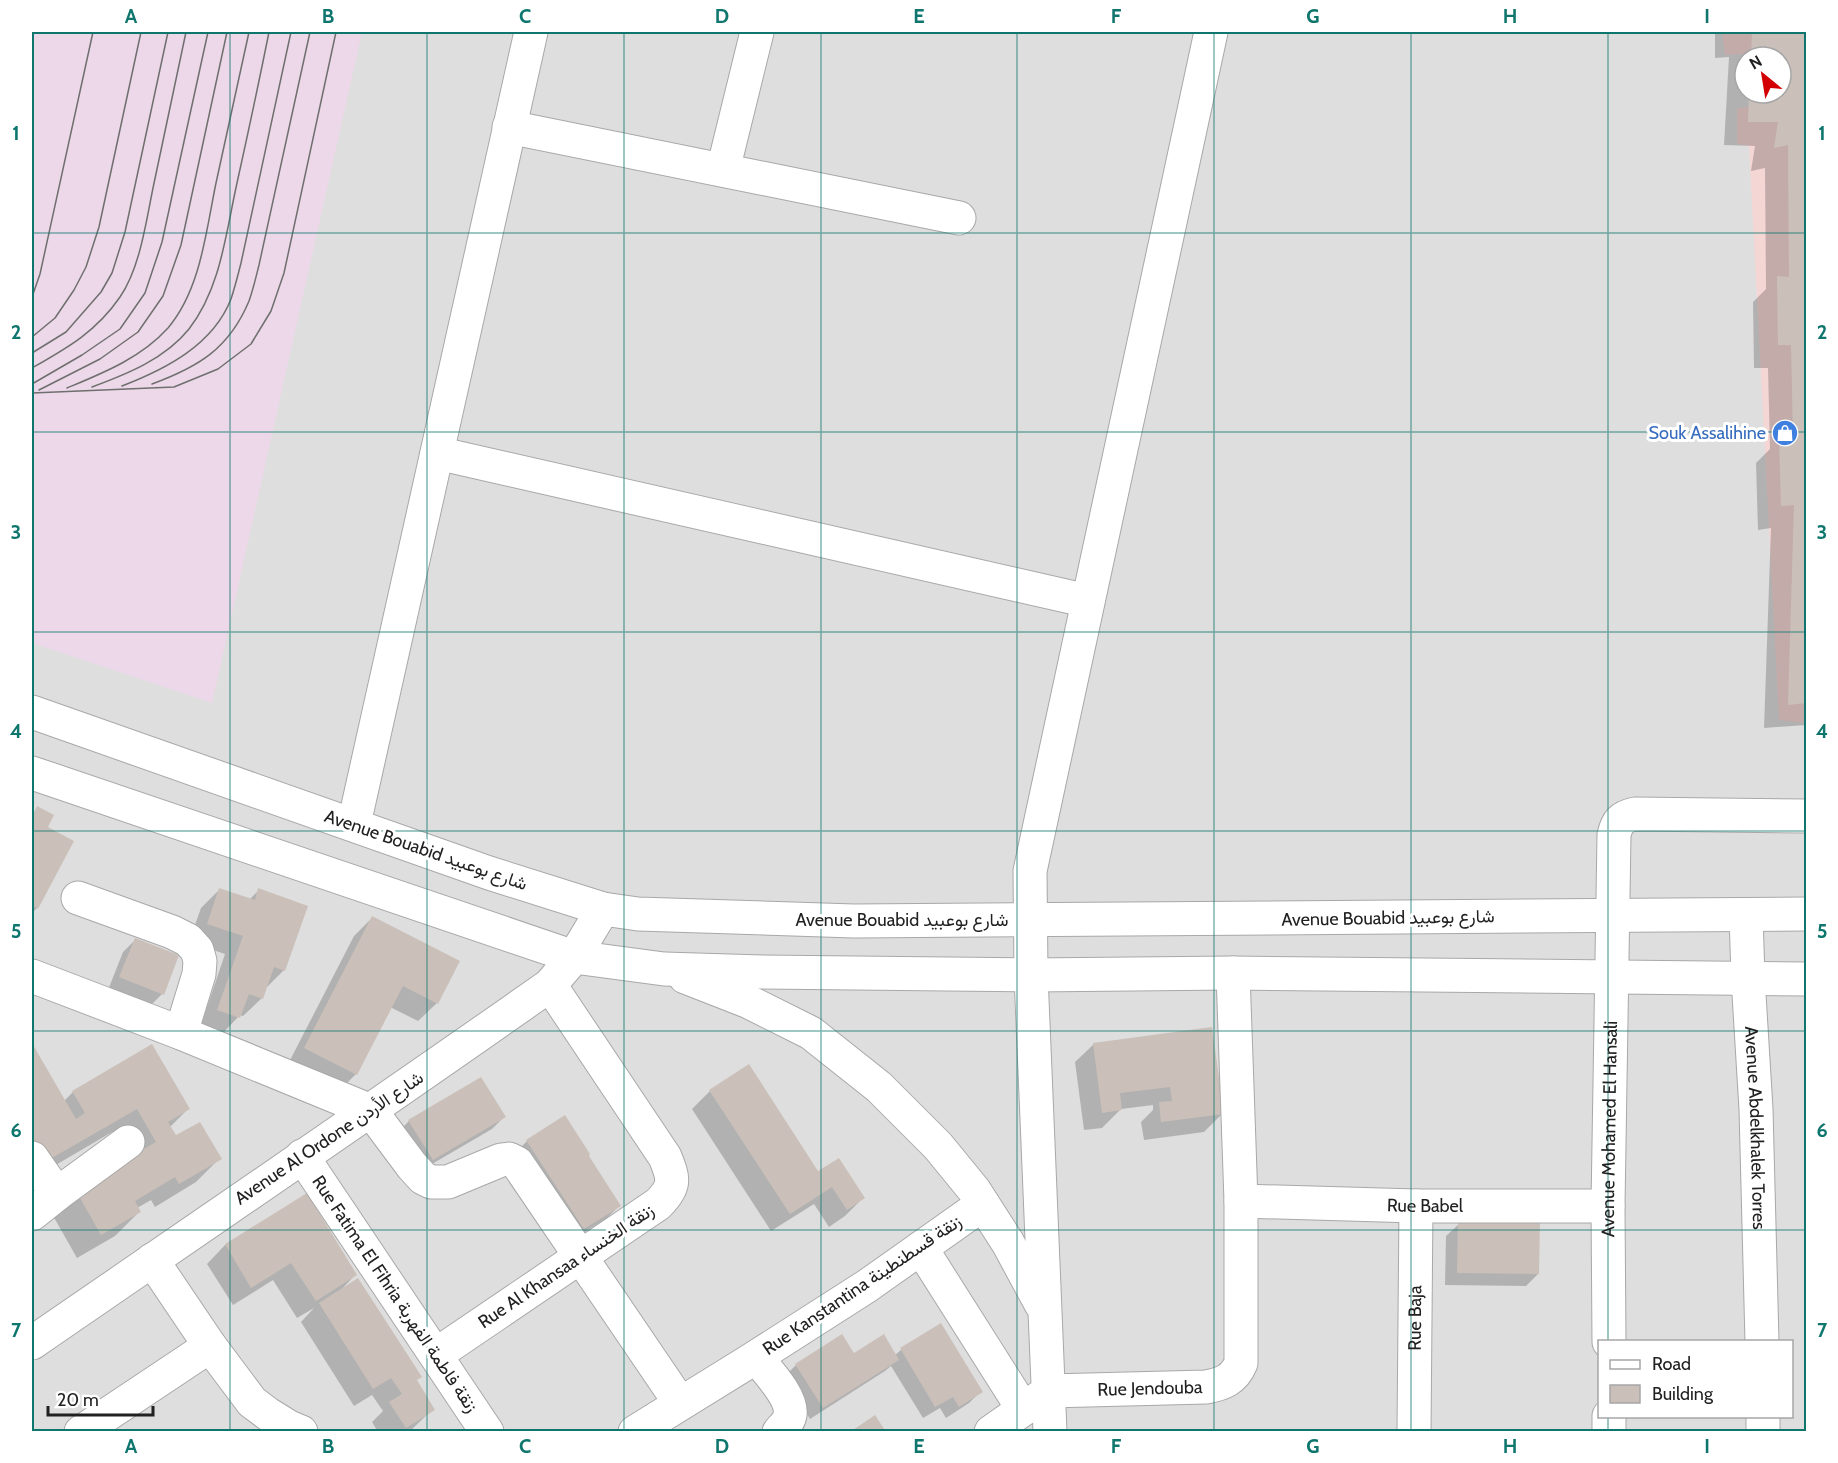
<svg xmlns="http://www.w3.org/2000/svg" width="1838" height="1463" viewBox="0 0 1838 1463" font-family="Cabin,Vazirmatn,sans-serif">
<rect width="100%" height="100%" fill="#f2eee7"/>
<path fill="#dfdede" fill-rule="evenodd" d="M32 32H1806V1431H32ZM1745 57H1781V93H1745ZM1600 1342H1792V1416H1600Z"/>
<path fill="#f4d6d5" d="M1722 32H1806V723L1779 720 1749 146 1737 144V108L1751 107 1781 93V57H1745V60L1744 54 1725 55Z"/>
<path fill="#ecd8e8" d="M32 32H362L212 703 32 643Z"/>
<path fill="#0003" fill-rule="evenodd" d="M1715 32H1806V725L1764 728 1771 528 1758 530 1756 463 1770 449 1768 368H1754L1753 302 1766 289 1765 168 1751 171 1755 146 1724 145 1729 57 1715 58ZM1745 57H1781V93H1745Z
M38 808 46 827 37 908 32 913V814Z
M219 890 249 900 259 890 284 970 266 988 262 998 243 1016 240 1015 221 1035 200 1028 225 954 189 942 201 908Z
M372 918 437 1003 418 1021 390 1007 356 1074 338 1092 287 1066 354 936Z
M135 940 162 994 150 1006 108 990 123 952Z
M1094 1044 1222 1114 1204 1132 1144 1140 1141 1122 1153 1110V1105L1121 1109 1102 1128 1084 1130 1075 1062Z
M32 1046 64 1101 73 1092 151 1046 188 1109 170 1127 176 1138 220 1158 196 1182 155 1207 151 1200 137 1208 139 1212 115 1236 77 1258 52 1214 129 1159 112 1132 32 1179Z
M710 1091 818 1174 863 1198 845 1216 829 1227 814 1204 771 1231 692 1109Z
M504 1117 492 1129 420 1171 397 1133 409 1121Z
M527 1141 587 1156 619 1206 607 1218 572 1240 515 1153Z
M306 1196 355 1275 342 1289 415 1381 433 1409 409 1432H378L372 1422 383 1411 372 1395 354 1406 301 1322 314 1308 297 1318 273 1280 233 1305 207 1264 225 1245Z
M1459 1224 1538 1274 1526 1286 1445 1285 1446 1236Z
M941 1325 981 1391 969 1403 946 1418 940 1408 923 1418 891 1366 885 1371 810 1419 784 1377 796 1365 854 1355H895L901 1350Z"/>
<path fill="#cac0b9" d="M1739 32H1806V703L1788 705 1794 505 1781 506 1779 438 1793 437 1791 345H1778L1777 276 1789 277 1788 145 1774 148 1778 122H1748L1749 93H1781V57H1751L1752 33 1739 34Z
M37 806 54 815 48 827 74 841 38 909 32 905V817Z
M219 888 255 900 258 888 308 906 285 971 274 967 263 999 249 994 240 1018 217 1010 243 936 207 924Z
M372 916 460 961 438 1004 403 986 357 1075 304 1048Z
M135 938 179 955 164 995 119 977Z
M1212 1027 1224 1114 1161 1122 1159 1102 1172 1101 1170 1087 1120 1093 1122 1110 1102 1113 1093 1043Z
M32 1043 76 1119 85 1113 72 1091 152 1044 190 1109 168 1122 176 1135 200 1122 222 1159 179 1184 175 1177 135 1201 141 1212 101 1235 75 1189 156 1142 137 1109 45 1162 32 1139Z
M749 1064 818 1171 839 1158 865 1198 847 1210 832 1187 790 1214 709 1090Z
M481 1077 506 1117 433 1160 408 1120Z
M565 1115 590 1154 589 1156 621 1206 584 1229 526 1140Z
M307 1193 357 1275 316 1301 291 1263 251 1288 225 1244Z
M1458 1222 1540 1223 1539 1274 1457 1273Z
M358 1278 422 1377 417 1380 435 1410 406 1428 389 1402 402 1394 391 1378 373 1389 319 1303Z
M941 1323 983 1392 959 1407 953 1397 935 1407 900 1348Z
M842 1334 854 1353 884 1334 899 1360 823 1408 795 1364Z
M875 1415 886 1432H850Z"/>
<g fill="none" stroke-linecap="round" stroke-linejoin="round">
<g stroke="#a8a8a8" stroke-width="35">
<g id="minor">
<path d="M509 127 959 218"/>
<path d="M723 170 757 32"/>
<path d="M437 453 1088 601"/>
<path d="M32 712 489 873 603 909 638 914 854 921 1806 914"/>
<path d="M32 773 574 957 664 969 762 972 1031 975 1233 973 1806 979"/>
<path d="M354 824 531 32"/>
<path d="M78 898 172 932 188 940 197 950 200 961 199 974 181 1033"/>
<path id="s1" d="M1746 915 1748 978 1756 1109 1762 1342"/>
<path d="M32 976 181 1033 371 1111 412 1166 423 1178 431 1182H448L501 1160 509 1159 517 1163 680 1403"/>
<path d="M685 977 749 1002 811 1033 879 1087 938 1146 974 1190 1008 1243 1041 1304"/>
<path d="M302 1156 487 1432"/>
<path d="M32 1158 57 1194 32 1214"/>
<path d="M57 1194 128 1142"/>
<path id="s2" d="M1241 1201 1416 1206H1608"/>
<path d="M921 1248 1023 1409"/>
<path d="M152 1260 210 1346 252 1402 268 1414 289 1427 301 1432"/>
<path id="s3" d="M1609 1342 1608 1206 1614 835C1617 822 1621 817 1635 814L1806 816"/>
<path d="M32 1343C205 1224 378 1106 550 985L574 957 603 909"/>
<path d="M437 1354 658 1204C676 1186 674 1179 665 1157L550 985"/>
<path d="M1609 1416V1432"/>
<path d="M1763 1416V1432"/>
<path d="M81 1432 210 1346"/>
<path d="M635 1432 756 1357"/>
<path d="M779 1432C783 1427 789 1422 790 1415 793 1397 766 1370 756 1357L867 1286 983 1204"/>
<path id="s4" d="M991 1432 1049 1391 1206 1387C1222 1384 1234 1380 1241 1363V1201L1233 973"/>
<path d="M1050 1432 1031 975 1030 871 1211 32"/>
<path id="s5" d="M1414 1432 1416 1206"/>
</g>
</g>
<use href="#minor" stroke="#fff" stroke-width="33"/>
<path stroke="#6f6f6f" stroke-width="1.5" d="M32 297 40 274 93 32
M32 337 55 318 74 290 86 267 99 227 141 32
M32 353 66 332 101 292 112 273 125 232 168 32
M32 368C67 348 96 332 120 297 140 268 146 222 153 188 164 136 175 84 186 32
M32 384 82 355 120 329 145 293 162 242 208 32
M152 384C198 367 229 349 249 301 253 290 256 277 259 265L310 32
M122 386C166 369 213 345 231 299 235 287 238 275 241 263L291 32
M92 387C127 374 165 359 189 329 221 288 226 232 237 183 248 133 259 82 269 32
M67 388C103 373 141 358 168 328 201 289 206 231 216 183 227 132 238 82 249 32
M39 390 100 359 138 332 163 296 181 245 227 32
M32 393 174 387 218 369 251 344 271 311 284 273 336 32"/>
</g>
<path fill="none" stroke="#0f766e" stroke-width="1.5" stroke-opacity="0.55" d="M230 32V1432M427 32V1432M624 32V1432M821 32V1432M1017 32V1432M1214 32V1432M1411 32V1432M1608 32V1342M32 233H1806M32 432H1806M32 632H1806M32 831H1806M32 1031H1806M32 1230H1806M1608 1416V1432"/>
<defs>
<g id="shop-disc" transform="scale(1.35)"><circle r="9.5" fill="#3f7fe0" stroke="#fff"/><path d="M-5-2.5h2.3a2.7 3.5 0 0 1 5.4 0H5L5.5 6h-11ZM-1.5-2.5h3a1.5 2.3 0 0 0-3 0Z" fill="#fff"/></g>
</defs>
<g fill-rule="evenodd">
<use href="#shop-disc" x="1785" y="433"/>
</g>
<g text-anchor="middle" stroke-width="6" stroke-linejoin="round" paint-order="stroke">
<g font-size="18" fill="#366cbe" stroke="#fff" text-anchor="end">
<text x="1766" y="439">Souk Assalihine</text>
</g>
<g font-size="18" fill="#212121" stroke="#fff">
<text transform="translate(426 850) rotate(19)" y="6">Avenue Bouabid شارع بوعبيد</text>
<text transform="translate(1388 918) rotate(-1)" y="6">Avenue Bouabid شارع بوعبيد</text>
<text x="902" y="926">Avenue Bouabid شارع بوعبيد</text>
<text dy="6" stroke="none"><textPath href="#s3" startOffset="213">Avenue Mohamed El Hansali</textPath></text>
<text dy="6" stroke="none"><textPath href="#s1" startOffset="213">Avenue Abdelkhalek Torres</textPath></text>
<text transform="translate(329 1138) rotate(-34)" y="6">Avenue Al Ordone شارع الأردن</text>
<text dy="6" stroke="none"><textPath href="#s2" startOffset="184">Rue Babel</textPath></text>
<text transform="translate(566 1266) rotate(-34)" y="6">Rue Al Khansaa زنقة الخنساء</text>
<text transform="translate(862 1285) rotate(-34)" y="6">Rue Kanstantina زنقة قسطنطينة</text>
<text transform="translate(395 1294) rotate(56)" y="6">Rue Fatima El Fihria زنقة فاطمة الفهربة</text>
<text dy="6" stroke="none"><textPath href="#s5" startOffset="114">Rue Baja</textPath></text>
<text dy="6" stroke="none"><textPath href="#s4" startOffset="172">Rue Jendouba</textPath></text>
</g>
</g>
<rect width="1838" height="1463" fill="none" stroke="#ffffff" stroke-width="66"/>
<rect x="1598" y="1340" width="195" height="78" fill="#ffffff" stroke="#a6a6a6" stroke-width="1.5"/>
<rect x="1610" y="1360" width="30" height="9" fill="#ffffff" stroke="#a6a6a6" stroke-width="1.5"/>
<text x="1652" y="1370" font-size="18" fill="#212121">Road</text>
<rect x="1610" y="1385" width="30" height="18" fill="#cac0b9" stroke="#a6a6a6" stroke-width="1.5"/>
<text x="1652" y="1400" font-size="18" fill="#212121">Building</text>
<g transform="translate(1763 75) rotate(330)"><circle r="28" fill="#ffffff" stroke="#a6a6a6" stroke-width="1.5"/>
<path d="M0-4.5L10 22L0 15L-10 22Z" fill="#d20002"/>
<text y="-9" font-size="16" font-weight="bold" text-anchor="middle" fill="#212121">N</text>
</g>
<path d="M48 1406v9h105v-9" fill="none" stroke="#212121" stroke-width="3"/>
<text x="57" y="1406" font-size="18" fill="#212121" stroke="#ffffff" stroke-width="4.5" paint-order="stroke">20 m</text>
<rect x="33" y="33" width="1772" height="1397" fill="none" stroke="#0f766e" stroke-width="2"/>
<g font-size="20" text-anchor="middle" font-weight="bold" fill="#0f766e">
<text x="131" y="23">A</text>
<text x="328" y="23">B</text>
<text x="525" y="23">C</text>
<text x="722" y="23">D</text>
<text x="919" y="23">E</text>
<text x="1116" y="23">F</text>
<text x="1313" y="23">G</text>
<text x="1510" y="23">H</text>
<text x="1707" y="23">I</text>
<text x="16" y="140">1</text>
<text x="1822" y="140">1</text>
<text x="16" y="339">2</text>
<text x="1822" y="339">2</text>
<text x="16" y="539">3</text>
<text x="1822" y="539">3</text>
<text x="16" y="738">4</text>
<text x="1822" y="738">4</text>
<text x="16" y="938">5</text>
<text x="1822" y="938">5</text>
<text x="16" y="1137">6</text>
<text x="1822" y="1137">6</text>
<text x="16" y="1337">7</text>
<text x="1822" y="1337">7</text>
<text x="131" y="1453">A</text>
<text x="328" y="1453">B</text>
<text x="525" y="1453">C</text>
<text x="722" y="1453">D</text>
<text x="919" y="1453">E</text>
<text x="1116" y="1453">F</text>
<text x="1313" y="1453">G</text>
<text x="1510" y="1453">H</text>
<text x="1707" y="1453">I</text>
</g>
</svg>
